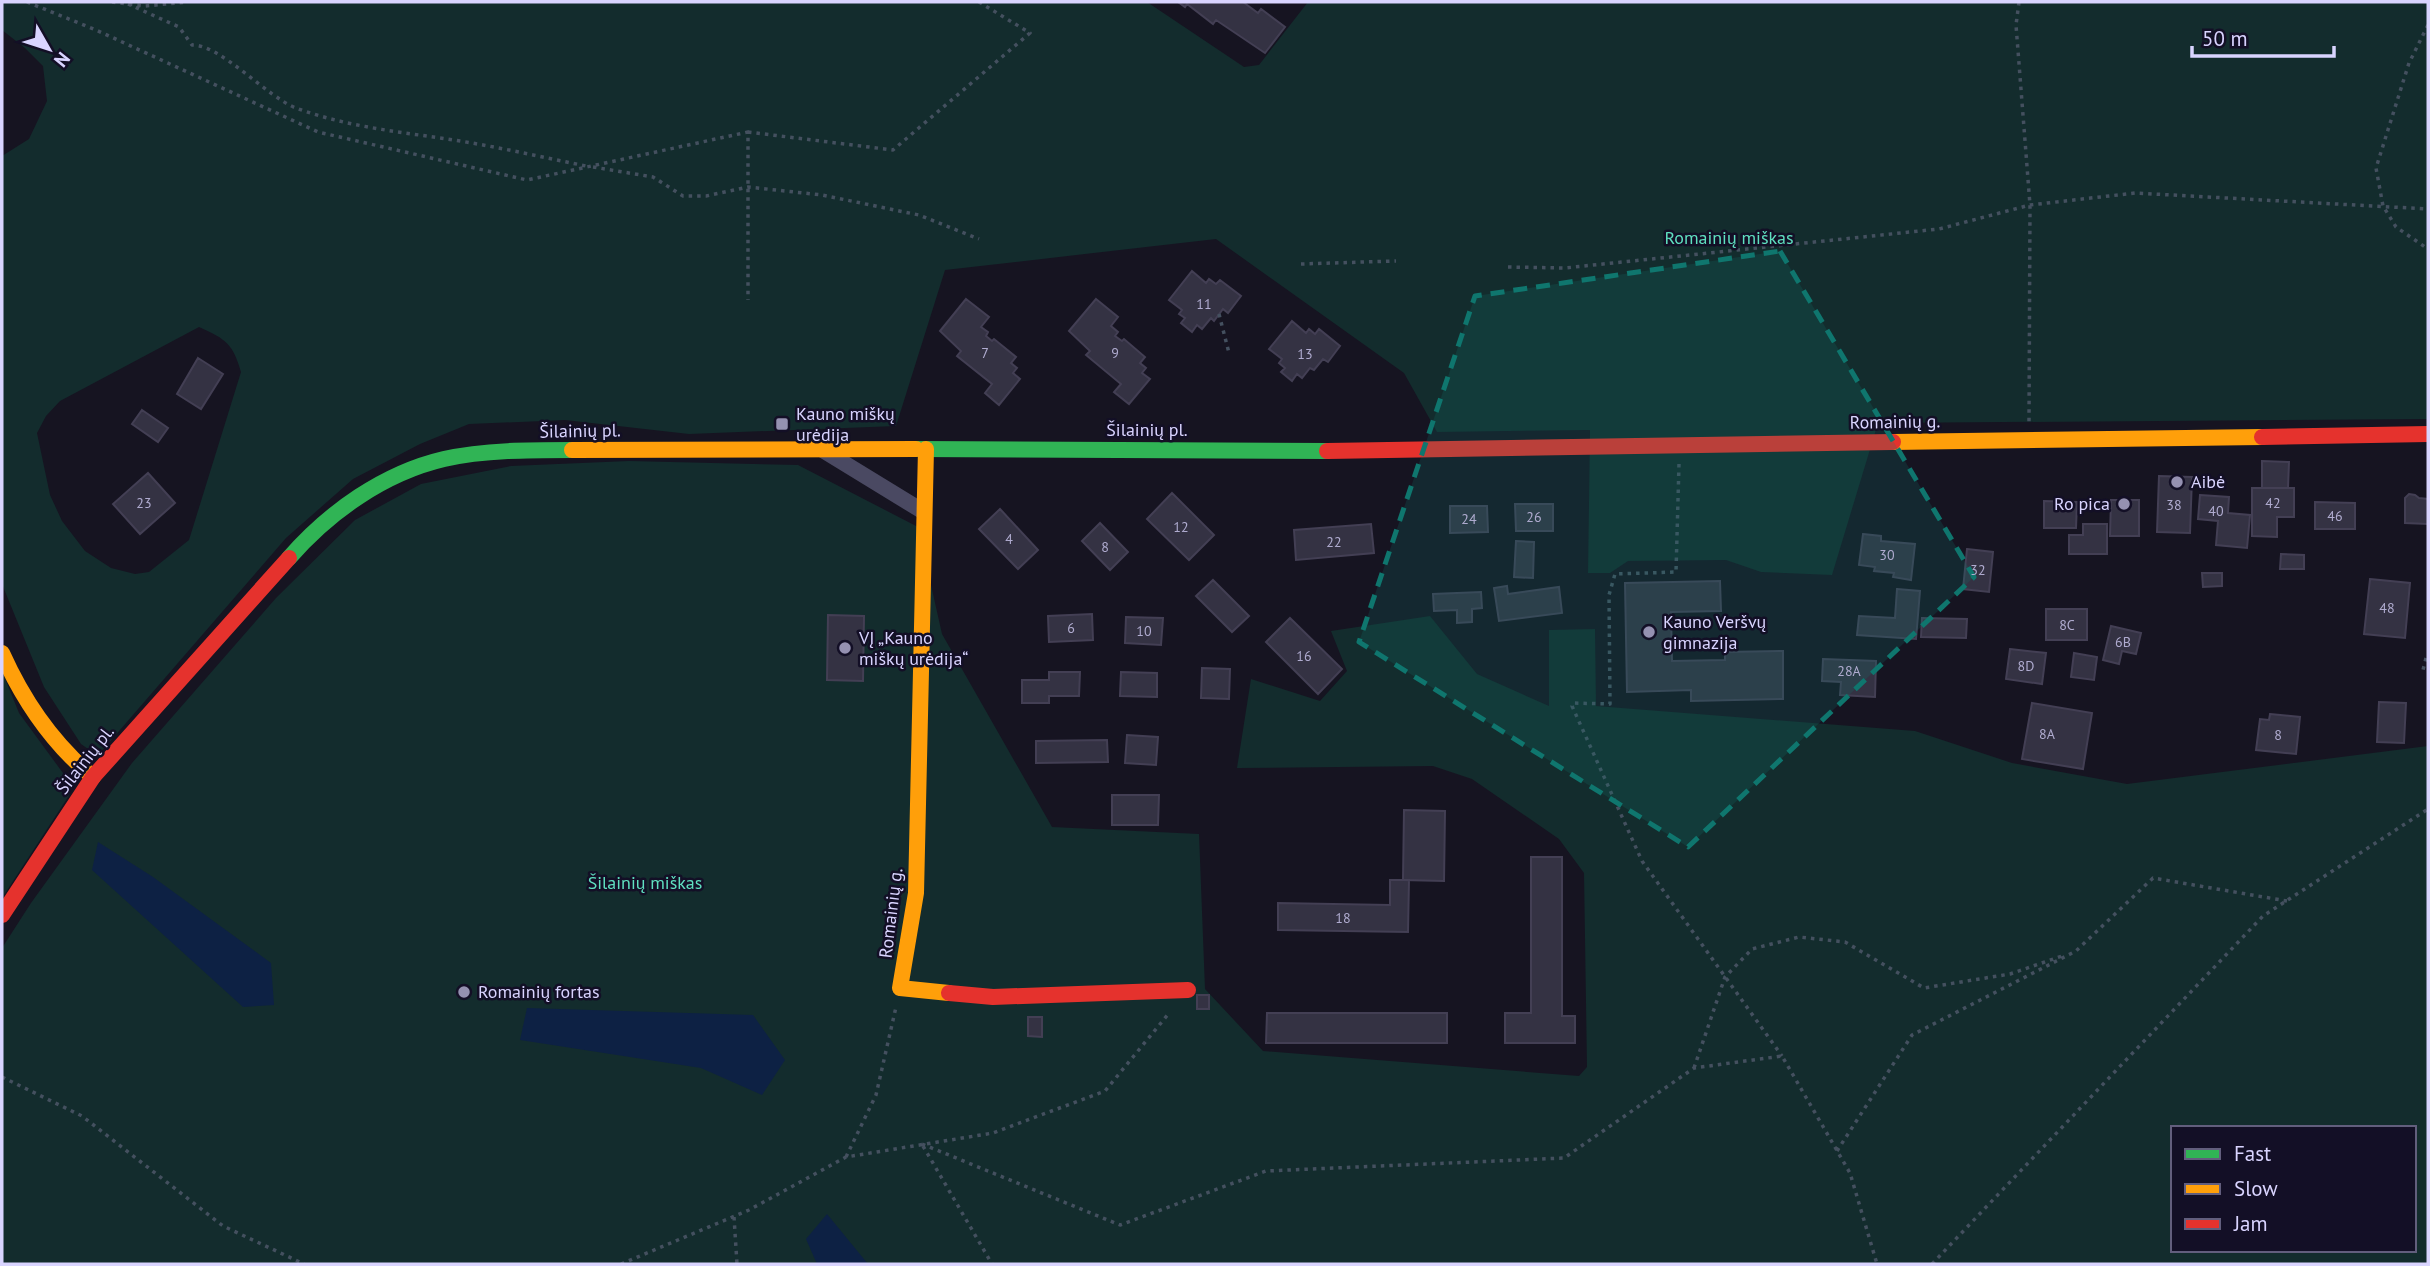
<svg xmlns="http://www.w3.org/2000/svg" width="2430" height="1266" viewBox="0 0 2430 1266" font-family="'PT Sans',sans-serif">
<rect width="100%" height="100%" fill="#161421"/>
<path fill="#132c2d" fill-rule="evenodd" d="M2 2H1147L1244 67 1259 65 1308 2H2428V419L1878 423 1832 575 1761 572 1726 560 1628 561 1610 573H1588L1590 430 1437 432 1404 373 1216 239 945 270 896 426 689 434 565 420 469 424 420 444 353 479 286 538 100 753 91 751 81 744 44 687 2 584V156L29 139 47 101 43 66 25 48 2 30ZM199 327C226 339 233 344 241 372L189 540 149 572 135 574 111 568 85 551 62 521 50 495 37 433 46 416 60 401Z
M629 461 798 465 918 527 942 634 1052 827 1199 834 1205 989 1263 1051 1579 1076 1587 1067 1584 873 1559 839 1472 779 1433 766 1237 768 1251 679 1320 701 1347 671 1331 631 1430 616 1477 674 1549 706V630L1595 629 1596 706 1915 731 2012 763 2127 784 2428 746V1264H2V948L31 903 132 763 276 598 355 520 421 484 511 466ZM2173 1128H2414V1250H2173Z
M2 671 19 713 71 784 70 794 2 898Z"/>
<path fill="#0d2144" d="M98 842 153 877 271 963 274 1005 243 1007 92 870Z
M527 1008 753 1015 785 1060 762 1095 701 1068 520 1040Z
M827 1214 868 1264H817L806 1239Z"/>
<path fill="#343243" stroke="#433f54" stroke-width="2" d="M1178 2H1243L1258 13 1261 9 1285 27 1265 53 1216 20 1213 24 1187 4 1185 7Z
M1192 271 1206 283 1209 279 1216 284 1220 280 1241 296 1228 313 1223 309 1214 321 1211 318 1202 329 1197 325 1192 332 1181 323 1185 318 1179 314 1182 310 1169 300Z
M966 299 989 317 981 327 988 332 986 336 992 341 994 339 1016 357 1011 363 1017 368 1013 373 1020 379 999 405 985 393 992 384 957 356 961 351 940 331Z
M1096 299 1118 317 1111 326 1118 332 1115 336 1122 341 1124 339 1145 357 1140 363 1146 368 1142 373 1150 379 1129 404 1114 392 1121 384 1086 355 1090 351 1069 331Z
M1292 321 1306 333 1309 329 1315 334 1319 329 1340 346 1328 362 1323 359 1314 370 1310 368 1302 378 1297 374 1292 381 1281 372 1285 368 1279 363 1282 359 1269 349Z
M198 358 223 374 201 409 177 394Z
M142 410 168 428 158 442 132 424Z
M2262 461 2289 462 2288 488H2262Z
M148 473 175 503 140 534 113 504Z
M2159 476 2192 477 2190 533 2157 532Z
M2252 488H2294V517H2277V537L2252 536Z
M1172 493 1214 535 1189 560 1147 519Z
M2409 494 2415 495 2419 498 2428 499V524L2405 523V498Z
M2200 495 2229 497 2228 513 2250 515 2247 548 2216 545 2218 521 2198 519Z
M2111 500H2139V536H2110Z
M2044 501 2077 502 2076 528H2044Z
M2315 502 2355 503V529H2315Z
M1515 504H1553V531H1516Z
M1450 506H1487L1488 532 1450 533Z
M1000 509 1038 550 1018 569 979 529Z
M1100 523 1128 552 1110 570 1082 541Z
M1371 524 1374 553 1296 560 1294 530Z
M2083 524H2107V554H2069V535H2083Z
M1863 534 1881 536V541L1915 544 1911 580 1893 577 1894 573 1874 571 1875 567 1859 565Z
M1516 541 1534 542 1533 578 1514 577Z
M1967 549 1993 552 1989 592 1963 589Z
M2281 554 2304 555V569H2280Z
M2202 573H2222V586L2203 587Z
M2370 579 2410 583 2405 638 2364 634Z
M1213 580 1249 616 1232 632 1196 596Z
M1720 581 1721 611 1671 612 1672 661 1725 660V652L1783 651V699L1691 701V690L1627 692 1625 583Z
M1507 586 1508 594 1559 587 1562 613 1499 621 1494 588Z
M1897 589 1920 591 1916 639 1857 635 1859 616 1895 618Z
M1481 592 1482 608 1472 609V622L1457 623V610L1434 611 1433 594Z
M2046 609H2087V640H2046Z
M1092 614 1093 640 1049 642 1048 616Z
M828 615 864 616 863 681 827 680Z
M1126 617 1163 618 1161 645 1125 643Z
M1290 618 1342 669 1318 694 1266 642Z
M1922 618 1967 619 1966 638 1921 637Z
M2111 626 2141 633 2136 654 2122 651 2119 664 2103 660Z
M2010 649 2046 653 2042 684 2006 679Z
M2074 653 2097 657 2094 680 2071 677Z
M1823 659 1876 661 1875 697 1840 695 1841 682 1822 681Z
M1202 668 1230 669 1229 699 1201 698Z
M1049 672H1080L1079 696H1049V703H1022V680H1049Z
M1121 672 1157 673V697L1120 696Z
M2379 702 2406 703 2404 743 2377 742Z
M2032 703 2092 713 2083 769 2022 759Z
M2270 714 2300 717 2296 754 2256 750 2260 719 2269 720Z
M1127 735 1158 737 1156 765 1125 763Z
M1107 740 1108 762 1036 763V741Z
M1112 795H1159L1158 825H1112Z
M1404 810 1445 811 1444 881 1403 880Z
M1531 857H1562V1016H1575V1043H1505V1013H1531Z
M1390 880H1409L1408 932 1278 930V903L1390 905Z
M1197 995H1209V1009H1197Z
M1267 1013H1447V1043H1266Z
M1028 1017H1042V1037L1028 1036Z"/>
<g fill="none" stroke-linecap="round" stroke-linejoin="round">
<path stroke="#44505f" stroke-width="3.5" stroke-dasharray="3.5 5" stroke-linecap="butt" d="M27 2 96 30 318 132 527 180 748 132V300
M112 2 145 6 188 2
M2019 2 2016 25 2030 205 2029 422
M128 4 179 27 192 45C220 44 267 97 296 108 347 127 401 132 454 140 498 147 542 157 586 166
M2428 25 2409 63 2376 168 2383 206 2396 227 2428 249
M748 132 893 150 1030 33 979 2
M593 167 653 177 683 196H706L748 187 822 195 919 215 979 239
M1301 264 1396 261
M1508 267 1565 268 1939 229 2030 205 2135 193 2428 209
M1219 314 1229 353
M1679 464 1676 572 1615 574 1609 595 1610 704 1573 703 1572 706 1642 861 1782 1056
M2426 658 2423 670 2428 671
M1694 1068 1725 977 1752 949 1799 937 1845 942 1924 988 2010 974 2062 956
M2 1077 82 1116 223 1226 304 1264
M922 1144 1120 1225 1266 1171 1564 1158 1694 1068 1782 1056 1850 1173 1877 1264
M923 1146 992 1264
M1837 1151 1912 1035 2076 951 2153 878 2287 901
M846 1157 876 1095 896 1007
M734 1217 737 1264
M621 1264 749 1210 846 1157 993 1133 1105 1091 1170 1012
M1932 1264 2263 916 2428 809"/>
<path stroke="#4a4962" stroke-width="16" d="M821 449 924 512"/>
<path stroke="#30b455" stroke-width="16" d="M916 449 1327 451
M289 558C329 512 384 473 444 459 484 450 531 450 572 450"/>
<path stroke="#ff9f0a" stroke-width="16" d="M1893 442 2262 437
M926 449 916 893 900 988 949 993
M572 450 916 449
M2 653C24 702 52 743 93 777"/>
<path stroke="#e5322d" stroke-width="16" d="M2262 437 2428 434
M1327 451 1893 442
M2 915 93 777 289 558
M949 993 993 997 1188 990"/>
</g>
<path fill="#0f766e" fill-opacity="0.2" stroke="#0f766e" stroke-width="5" stroke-dasharray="14 9" stroke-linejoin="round" d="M1780 251 1974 577 1688 847 1359 642 1475 296Z"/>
<g fill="#9591b1" stroke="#130f26" stroke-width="2.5">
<rect x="775" y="417" width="14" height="14" rx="3.5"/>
<circle cx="2177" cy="482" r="7"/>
<circle cx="2124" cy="504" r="7"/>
<circle cx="1649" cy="632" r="7"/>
<circle cx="845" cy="648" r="7"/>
<circle cx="464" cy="992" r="7"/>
</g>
<g text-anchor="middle" stroke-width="5" stroke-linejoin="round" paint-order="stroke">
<g font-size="14" fill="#b0acd0">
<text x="1204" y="309">11</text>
<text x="985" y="358">7</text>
<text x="1115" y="358">9</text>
<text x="1305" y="359">13</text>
<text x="144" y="508">23</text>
<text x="2273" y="508">42</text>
<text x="2174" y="510">38</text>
<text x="2216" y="516">40</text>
<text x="2335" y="521">46</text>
<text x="1534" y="522">26</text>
<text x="1469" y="524">24</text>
<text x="1181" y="532">12</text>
<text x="1009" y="544">4</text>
<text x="1334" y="547">22</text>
<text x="1105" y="552">8</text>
<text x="1887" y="560">30</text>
<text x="1978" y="575">32</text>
<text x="2387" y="613">48</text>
<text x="2067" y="630">8C</text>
<text x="1071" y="633">6</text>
<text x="1144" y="636">10</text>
<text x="2123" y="647">6B</text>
<text x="1304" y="661">16</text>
<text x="2026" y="671">8D</text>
<text x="1849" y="676">28A</text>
<text x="2047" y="739">8A</text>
<text x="2278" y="740">8</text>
<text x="1343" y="923">18</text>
</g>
<g font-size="18" fill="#5fe0c0" stroke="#130f26">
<text x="1729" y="244">Romainių miškas</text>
<text x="645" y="889">Šilainių miškas</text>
</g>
<g font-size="18" fill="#d9d4ff" stroke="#130f26" text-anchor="start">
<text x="796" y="420">Kauno miškų<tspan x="796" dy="21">urėdija</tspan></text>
<text x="2191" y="488">Aibė</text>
<text x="2110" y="510" text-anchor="end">Ro pica</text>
<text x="1663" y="628">Kauno Veršvų<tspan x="1663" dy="21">gimnazija</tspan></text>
<text x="859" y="644">VĮ „Kauno<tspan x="859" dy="21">miškų urėdija“</tspan></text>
<text x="478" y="998">Romainių fortas</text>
</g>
<g font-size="18" fill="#d9d4ff" stroke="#130f26">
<text transform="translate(1895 422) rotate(-1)" y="6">Romainių g.</text>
<text x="1147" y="436">Šilainių pl.</text>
<text transform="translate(580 431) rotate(-1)" y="6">Šilainių pl.</text>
<text transform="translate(85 760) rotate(-52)" y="6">Šilainių pl.</text>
<text transform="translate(891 913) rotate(-83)" y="6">Romainių g.</text>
</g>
</g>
<rect width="2430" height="1266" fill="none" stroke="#d9d4ff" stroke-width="7"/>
<rect x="2171" y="1126" width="245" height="126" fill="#130f26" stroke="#625e7d" stroke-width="2"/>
<rect x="2185" y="1149" width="35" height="10" fill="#30b455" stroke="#625e7d" stroke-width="2"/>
<text x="2234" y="1161" font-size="21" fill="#d9d4ff">Fast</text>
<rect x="2185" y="1184" width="35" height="10" fill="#ff9f0a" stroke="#625e7d" stroke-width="2"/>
<text x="2234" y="1196" font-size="21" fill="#d9d4ff">Slow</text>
<rect x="2185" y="1219" width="35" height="10" fill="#e5322d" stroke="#625e7d" stroke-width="2"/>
<text x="2234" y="1231" font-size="21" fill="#d9d4ff">Jam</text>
<g transform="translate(49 49) rotate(129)" stroke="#130f26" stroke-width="5" paint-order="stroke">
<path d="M0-5L12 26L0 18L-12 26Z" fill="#d9d4ff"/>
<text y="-10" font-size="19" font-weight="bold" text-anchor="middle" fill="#d9d4ff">N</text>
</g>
<path d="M2192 46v10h142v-10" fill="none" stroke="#d9d4ff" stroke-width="3.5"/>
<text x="2202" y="46" font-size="21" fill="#d9d4ff" stroke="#130f26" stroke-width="5" paint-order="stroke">50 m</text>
</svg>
